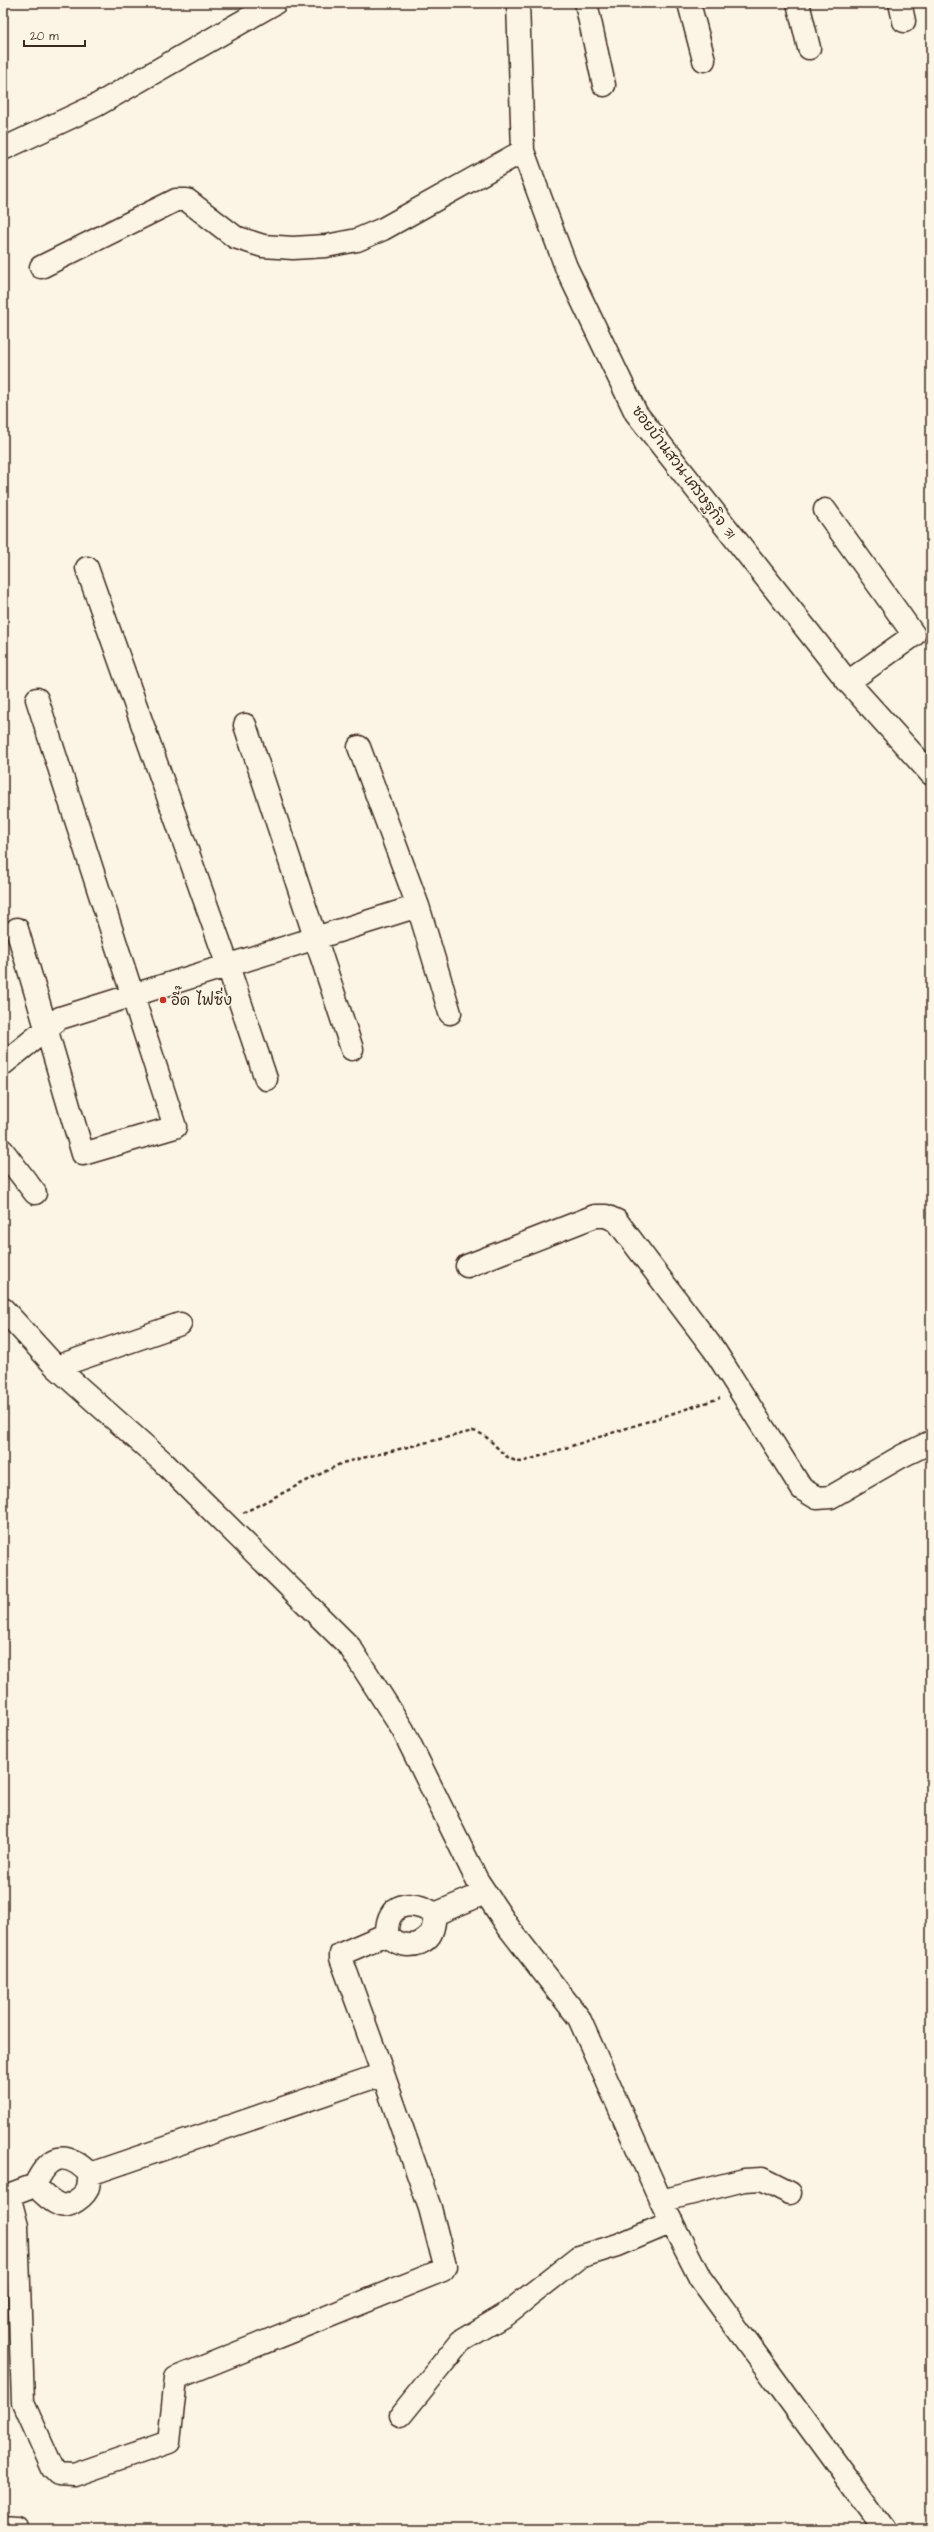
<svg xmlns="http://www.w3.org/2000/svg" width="934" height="2532" viewBox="0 0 934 2532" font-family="'Architects Daughter','Playpen Sans Thai',sans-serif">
<rect width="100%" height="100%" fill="#fcf5e5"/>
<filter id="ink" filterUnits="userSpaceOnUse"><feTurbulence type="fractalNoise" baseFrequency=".025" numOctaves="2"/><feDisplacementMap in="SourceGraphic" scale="8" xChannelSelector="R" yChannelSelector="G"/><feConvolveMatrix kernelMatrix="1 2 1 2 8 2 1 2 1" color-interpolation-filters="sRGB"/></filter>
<g filter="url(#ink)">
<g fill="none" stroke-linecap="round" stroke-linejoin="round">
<g stroke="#3b2a1e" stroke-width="25">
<path id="minor" d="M518 3 523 151 566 267 636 413 848 682 931 774
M586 3 604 85
M689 3 704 60
M798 3 809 48
M900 3 904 21
M3 149 97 105 275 3
M41 267 176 200H187L235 237 263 246 293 248 326 246 357 240 383 229 523 151
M825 510 914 635 848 682
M87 568 228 966 266 1079
M245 725 352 1049
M359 747 418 906
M17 929 83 1154 175 1127 37 699
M3 1064 60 1018 418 906 450 1013
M3 1151 35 1193
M467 1266 595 1216H606L617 1221 715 1351 802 1489 817 1498 831 1497 902 1456 931 1442
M3 1309 56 1367 162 1461 350 1647 403 1730 477 1880 509 1928 579 2018 661 2201 700 2278 884 2529
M56 1367 180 1324
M387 1934C396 1947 419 1950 430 1935 434 1929 434 1922 435 1914
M35 2185C42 2193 50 2201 60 2205 69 2208 86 2196 88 2187 89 2183 89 2178 90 2174
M9 2195 17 2226 23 2402 53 2469 58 2474 74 2475 169 2442 176 2378 443 2270 445 2266 430 2208 383 2074
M3 2197 35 2185C49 2155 65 2149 90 2174L383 2074 341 1958V1954L387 1934C386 1901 412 1900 435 1914L485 1893
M661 2201 744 2180 762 2179 790 2193
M401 2415 461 2341 505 2315 579 2257 618 2245 672 2222
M3 2528 16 2529"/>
</g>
<path stroke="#3b2a1e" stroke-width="2.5" stroke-dasharray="4 3" stroke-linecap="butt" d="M243 1513 342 1463 473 1431C494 1435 500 1461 522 1462L720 1398"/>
<use href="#minor" stroke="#fcf5e5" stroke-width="22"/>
</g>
</g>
<circle fill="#c8321e" stroke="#fcf5e5" stroke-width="1.5" cx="163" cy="1000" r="4"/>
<g text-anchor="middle" stroke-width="3" stroke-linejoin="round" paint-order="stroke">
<g font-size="15" fill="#3b2a1e" stroke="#fcf5e5">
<text transform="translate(684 472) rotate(53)" y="5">ซอยบ้านสวน-เศรษฐกิจ 31</text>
</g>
<g font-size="15" fill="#3b2a1e" stroke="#fcf5e5" text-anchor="start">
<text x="171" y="1005">อี๊ด ไฟซิ่ง</text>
</g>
</g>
<rect width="934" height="2532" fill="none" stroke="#fcf5e5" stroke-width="16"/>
<rect x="8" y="8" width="918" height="2516" fill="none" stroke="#3b2a1e" stroke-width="1.5" filter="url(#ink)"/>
<path d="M24 40v6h61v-6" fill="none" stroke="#3b2a1e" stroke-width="2"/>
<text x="30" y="40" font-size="12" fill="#3b2a1e" stroke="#fcf5e5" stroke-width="3" paint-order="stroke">20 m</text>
</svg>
